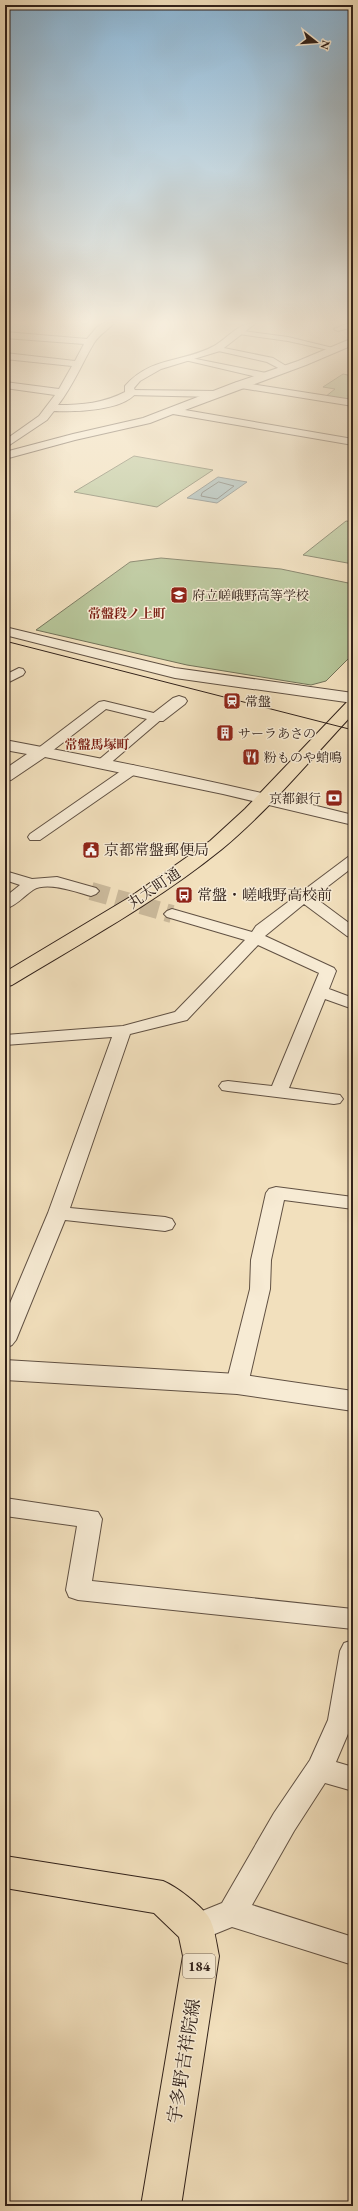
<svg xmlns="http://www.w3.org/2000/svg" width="358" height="2211" viewBox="0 0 358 2211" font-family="'EB Garamond','Noto Serif JP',serif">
<rect width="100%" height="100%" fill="#f2e0bd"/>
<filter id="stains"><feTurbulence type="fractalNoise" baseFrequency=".005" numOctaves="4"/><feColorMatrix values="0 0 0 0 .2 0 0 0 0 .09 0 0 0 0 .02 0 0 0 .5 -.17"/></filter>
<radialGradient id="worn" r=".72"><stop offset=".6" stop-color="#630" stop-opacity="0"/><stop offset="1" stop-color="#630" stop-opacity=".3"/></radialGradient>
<path fill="#b4c396" stroke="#727258" d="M343 374 353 376V401L325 397 335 389 323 387Z
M134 456 213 470 157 507 74 492Z
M346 521 353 522V564L303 555Z
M161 558 281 569 353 584V654L326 681 311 685 187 665 36 630 130 562Z"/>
<path fill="#a0babc" stroke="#747d7b" d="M218 477 247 482 217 503 187 498Z"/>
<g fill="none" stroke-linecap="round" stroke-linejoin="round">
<path stroke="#686e6b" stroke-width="1" d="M219 482 234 486 217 499 201 496 202 493Z"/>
<path stroke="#cbba9c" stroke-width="18" stroke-dasharray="18 8" stroke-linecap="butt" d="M91 891 172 914"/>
<g stroke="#615143" stroke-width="2">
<path id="lane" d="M349 323H353V327L338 331 334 329Z
M236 330 288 337 337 349 333 351 288 341 239 334 235 332Z
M214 346 273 358 291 369 284 371 267 362 214 350Z
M186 357 266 373 270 376 266 379 189 361H186Z
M238 382 353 400V406L235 387V383Z
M131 390 216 391 220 394 216 397 128 395 127 393Z
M19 668 23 669 25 672 23 675 5 684V675Z
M104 701 162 715 163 718 107 766 102 767 95 763 147 719 106 709 47 755H37L35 752 37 749 99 702Z
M133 765 140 769 138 772 40 840H30L28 837 30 834 128 766Z
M353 856V867L314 897 353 926V938L347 936 304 904 265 936 334 968 336 971 329 989 353 998V1009L325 999 289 1088 340 1095 343 1099 340 1103 334 1104 228 1091 222 1090 219 1086 222 1082 228 1081 272 1086 319 973 258 945 187 1020 130 1034 70 1208 165 1217 172 1219 175 1224 172 1229 165 1231 65 1220 16 1340 12 1345 5 1348V1315L48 1213 112 1037 5 1045V1035L123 1026 175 1012 245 940 167 917 164 914 167 911 172 909 252 932 256 926 348 857Z
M5 871 32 879 57 877 96 888 99 891 96 894 91 896C76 892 47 881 33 890 24 896 16 906 5 909V897L20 885 5 880Z
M276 1187 353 1197V1209L284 1200 271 1260 270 1289 248 1384 245 1390 237 1392 229 1390 226 1384 250 1289 251 1260 266 1193 269 1189Z
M5 1498 98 1512 102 1519 92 1581 353 1609V1629L78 1600 69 1597 66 1590 77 1526 5 1516Z
M353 1640V1722L336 1762 353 1767V1791L325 1783 294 1831 252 1905 353 1937V1965L232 1927 195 1942 185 1938 181 1928 185 1918 222 1903 274 1813 310 1760 328 1720 340 1651 344 1643Z"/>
</g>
<g stroke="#615143" stroke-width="2">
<path id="street" d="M103 323H114C108 330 100 334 94 343 82 363 73 386 58 405 82 405 104 403 125 392V386C151 356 183 363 214 346 228 338 239 322 256 323L220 351 161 369 140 381 134 388 136 393C122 411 75 412 54 411L47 420 5 448V440L39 416 55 395 5 388V382L59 389 72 366 5 359V353L75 361 84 344 5 338V332L87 339 97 327Z
M353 338V345L306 365 185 410 353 439V445L173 414 150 423 75 440 5 459V452L73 434 143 418 234 383 298 361Z
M5 627 175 668 353 693V703L175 678 5 635Z
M179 696 185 698 187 701 185 704 163 721H151L149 718 151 715 173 698Z
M5 740C122 762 238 786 353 815V825L223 794 45 757 11 780 5 781V769L27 754 5 750Z
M5 1360 237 1374 353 1391V1411L237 1394 5 1380Z"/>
</g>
<g stroke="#31211a" stroke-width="2">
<path id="primary" d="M353 700V714C311 759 270 809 222 849 158 901 83 942 12 985L5 987V972L130 897 210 841 245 809 347 702Z
M5 1856 163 1881C177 1887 199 1904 208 1916 215 1927 216 1943 219 1956L181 2206H141L183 1956 179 1937 154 1913 5 1888Z"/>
</g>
<use href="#lane" fill="#f7ebd4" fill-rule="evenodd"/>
<use href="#street" fill="#f7ebd4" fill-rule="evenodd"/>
<use href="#primary" fill="#f2e0bd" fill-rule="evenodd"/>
<path stroke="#31211a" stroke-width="1" d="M5 641 353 730"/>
</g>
<linearGradient id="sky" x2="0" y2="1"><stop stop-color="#8bb6d6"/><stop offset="0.51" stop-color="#f9f1e1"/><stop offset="1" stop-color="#f9f1e1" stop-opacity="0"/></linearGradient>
<rect width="358" height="632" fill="url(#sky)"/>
<defs>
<g id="school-square" transform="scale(0.9)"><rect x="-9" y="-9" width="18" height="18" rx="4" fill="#8f2418" stroke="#f7ebd4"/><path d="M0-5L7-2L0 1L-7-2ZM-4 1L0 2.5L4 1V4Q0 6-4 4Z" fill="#fff"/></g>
<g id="station-square" transform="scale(0.9)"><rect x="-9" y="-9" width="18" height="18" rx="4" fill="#8f2418" stroke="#f7ebd4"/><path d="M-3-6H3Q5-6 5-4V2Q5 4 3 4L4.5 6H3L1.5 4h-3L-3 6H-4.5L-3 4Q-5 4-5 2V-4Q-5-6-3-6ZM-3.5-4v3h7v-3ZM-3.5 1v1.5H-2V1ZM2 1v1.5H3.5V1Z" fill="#fff"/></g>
<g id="building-square" transform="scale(0.9)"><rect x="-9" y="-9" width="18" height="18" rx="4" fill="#8f2418" stroke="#f7ebd4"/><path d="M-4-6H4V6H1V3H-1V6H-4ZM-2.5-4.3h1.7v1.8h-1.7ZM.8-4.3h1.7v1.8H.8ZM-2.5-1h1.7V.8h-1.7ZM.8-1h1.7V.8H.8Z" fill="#fff"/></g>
<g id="restaurant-square" transform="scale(0.9)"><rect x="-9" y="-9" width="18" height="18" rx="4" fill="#8f2418" stroke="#f7ebd4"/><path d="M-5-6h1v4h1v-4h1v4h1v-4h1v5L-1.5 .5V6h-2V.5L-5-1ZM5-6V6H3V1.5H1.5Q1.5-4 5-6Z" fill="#fff"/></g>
<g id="bank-square" transform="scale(0.9)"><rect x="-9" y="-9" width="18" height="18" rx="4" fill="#8f2418" stroke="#f7ebd4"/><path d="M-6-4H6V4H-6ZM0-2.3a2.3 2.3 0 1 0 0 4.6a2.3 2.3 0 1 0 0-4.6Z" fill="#fff"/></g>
<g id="civic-square" transform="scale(0.9)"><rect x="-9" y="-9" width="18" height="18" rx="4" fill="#8f2418" stroke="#f7ebd4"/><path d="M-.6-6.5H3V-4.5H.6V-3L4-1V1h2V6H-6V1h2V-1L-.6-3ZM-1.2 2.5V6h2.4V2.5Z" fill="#fff"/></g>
<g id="bus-square" transform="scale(0.9)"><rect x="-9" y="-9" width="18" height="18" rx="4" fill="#8f2418" stroke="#f7ebd4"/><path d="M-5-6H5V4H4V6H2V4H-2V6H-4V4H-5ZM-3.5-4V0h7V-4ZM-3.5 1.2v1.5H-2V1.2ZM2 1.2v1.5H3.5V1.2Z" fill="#fff"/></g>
</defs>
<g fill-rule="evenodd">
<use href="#school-square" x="179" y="595"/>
<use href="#station-square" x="232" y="701"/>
<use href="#building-square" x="225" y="733"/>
<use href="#restaurant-square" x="251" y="757"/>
<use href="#bank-square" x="334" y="798"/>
<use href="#civic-square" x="91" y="850"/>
<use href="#bus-square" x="184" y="895"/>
</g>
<g text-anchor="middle" stroke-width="3" stroke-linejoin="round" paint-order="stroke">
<g font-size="13" fill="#31211a" stroke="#f7ebd4" text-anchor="start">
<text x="192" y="600">府立嵯峨野高等学校</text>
<text x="245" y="706">常盤</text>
<text x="238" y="738">サーラあさの</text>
<text x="264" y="762">粉ものや蛸鳴</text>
<text x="321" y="803" text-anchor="end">京都銀行</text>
</g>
<g font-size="13" font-weight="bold" fill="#7a1f14" stroke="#f7ebd4">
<text x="127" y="618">常盤段ノ上町</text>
<text x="97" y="749">常盤馬塚町</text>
</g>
<rect fill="#f7ebd4" stroke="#6c5e52" stroke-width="1" x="183" y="1954" width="32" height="24" rx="3"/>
<g font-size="14" font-weight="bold" fill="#31211a">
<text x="199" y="1971">184</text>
</g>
<g font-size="15" fill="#31211a" stroke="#f7ebd4" text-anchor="start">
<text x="104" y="855">京都常盤郵便局</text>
<text x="197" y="900">常盤・嵯峨野高校前</text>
</g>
<g font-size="15" fill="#31211a" stroke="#f7ebd4">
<text transform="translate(154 888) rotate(-34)" y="5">丸太町通</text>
</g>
<g font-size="18" fill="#31211a" stroke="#f7ebd4">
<text transform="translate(184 2061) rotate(-81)" y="6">宇多野吉祥院線</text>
</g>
</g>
<rect width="358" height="2211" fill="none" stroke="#f2e0bd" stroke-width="20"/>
<rect x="6" y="6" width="346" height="2199" fill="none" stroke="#31211a" stroke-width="2"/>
<rect x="10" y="10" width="338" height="2191" fill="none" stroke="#31211a"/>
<g transform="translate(316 42) rotate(107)" stroke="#f7ebd4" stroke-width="3" paint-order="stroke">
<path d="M0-3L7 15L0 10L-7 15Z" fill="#31211a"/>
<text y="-6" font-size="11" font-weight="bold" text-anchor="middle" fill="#31211a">N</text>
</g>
<rect width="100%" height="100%" filter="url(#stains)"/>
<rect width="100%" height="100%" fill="url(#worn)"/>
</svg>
